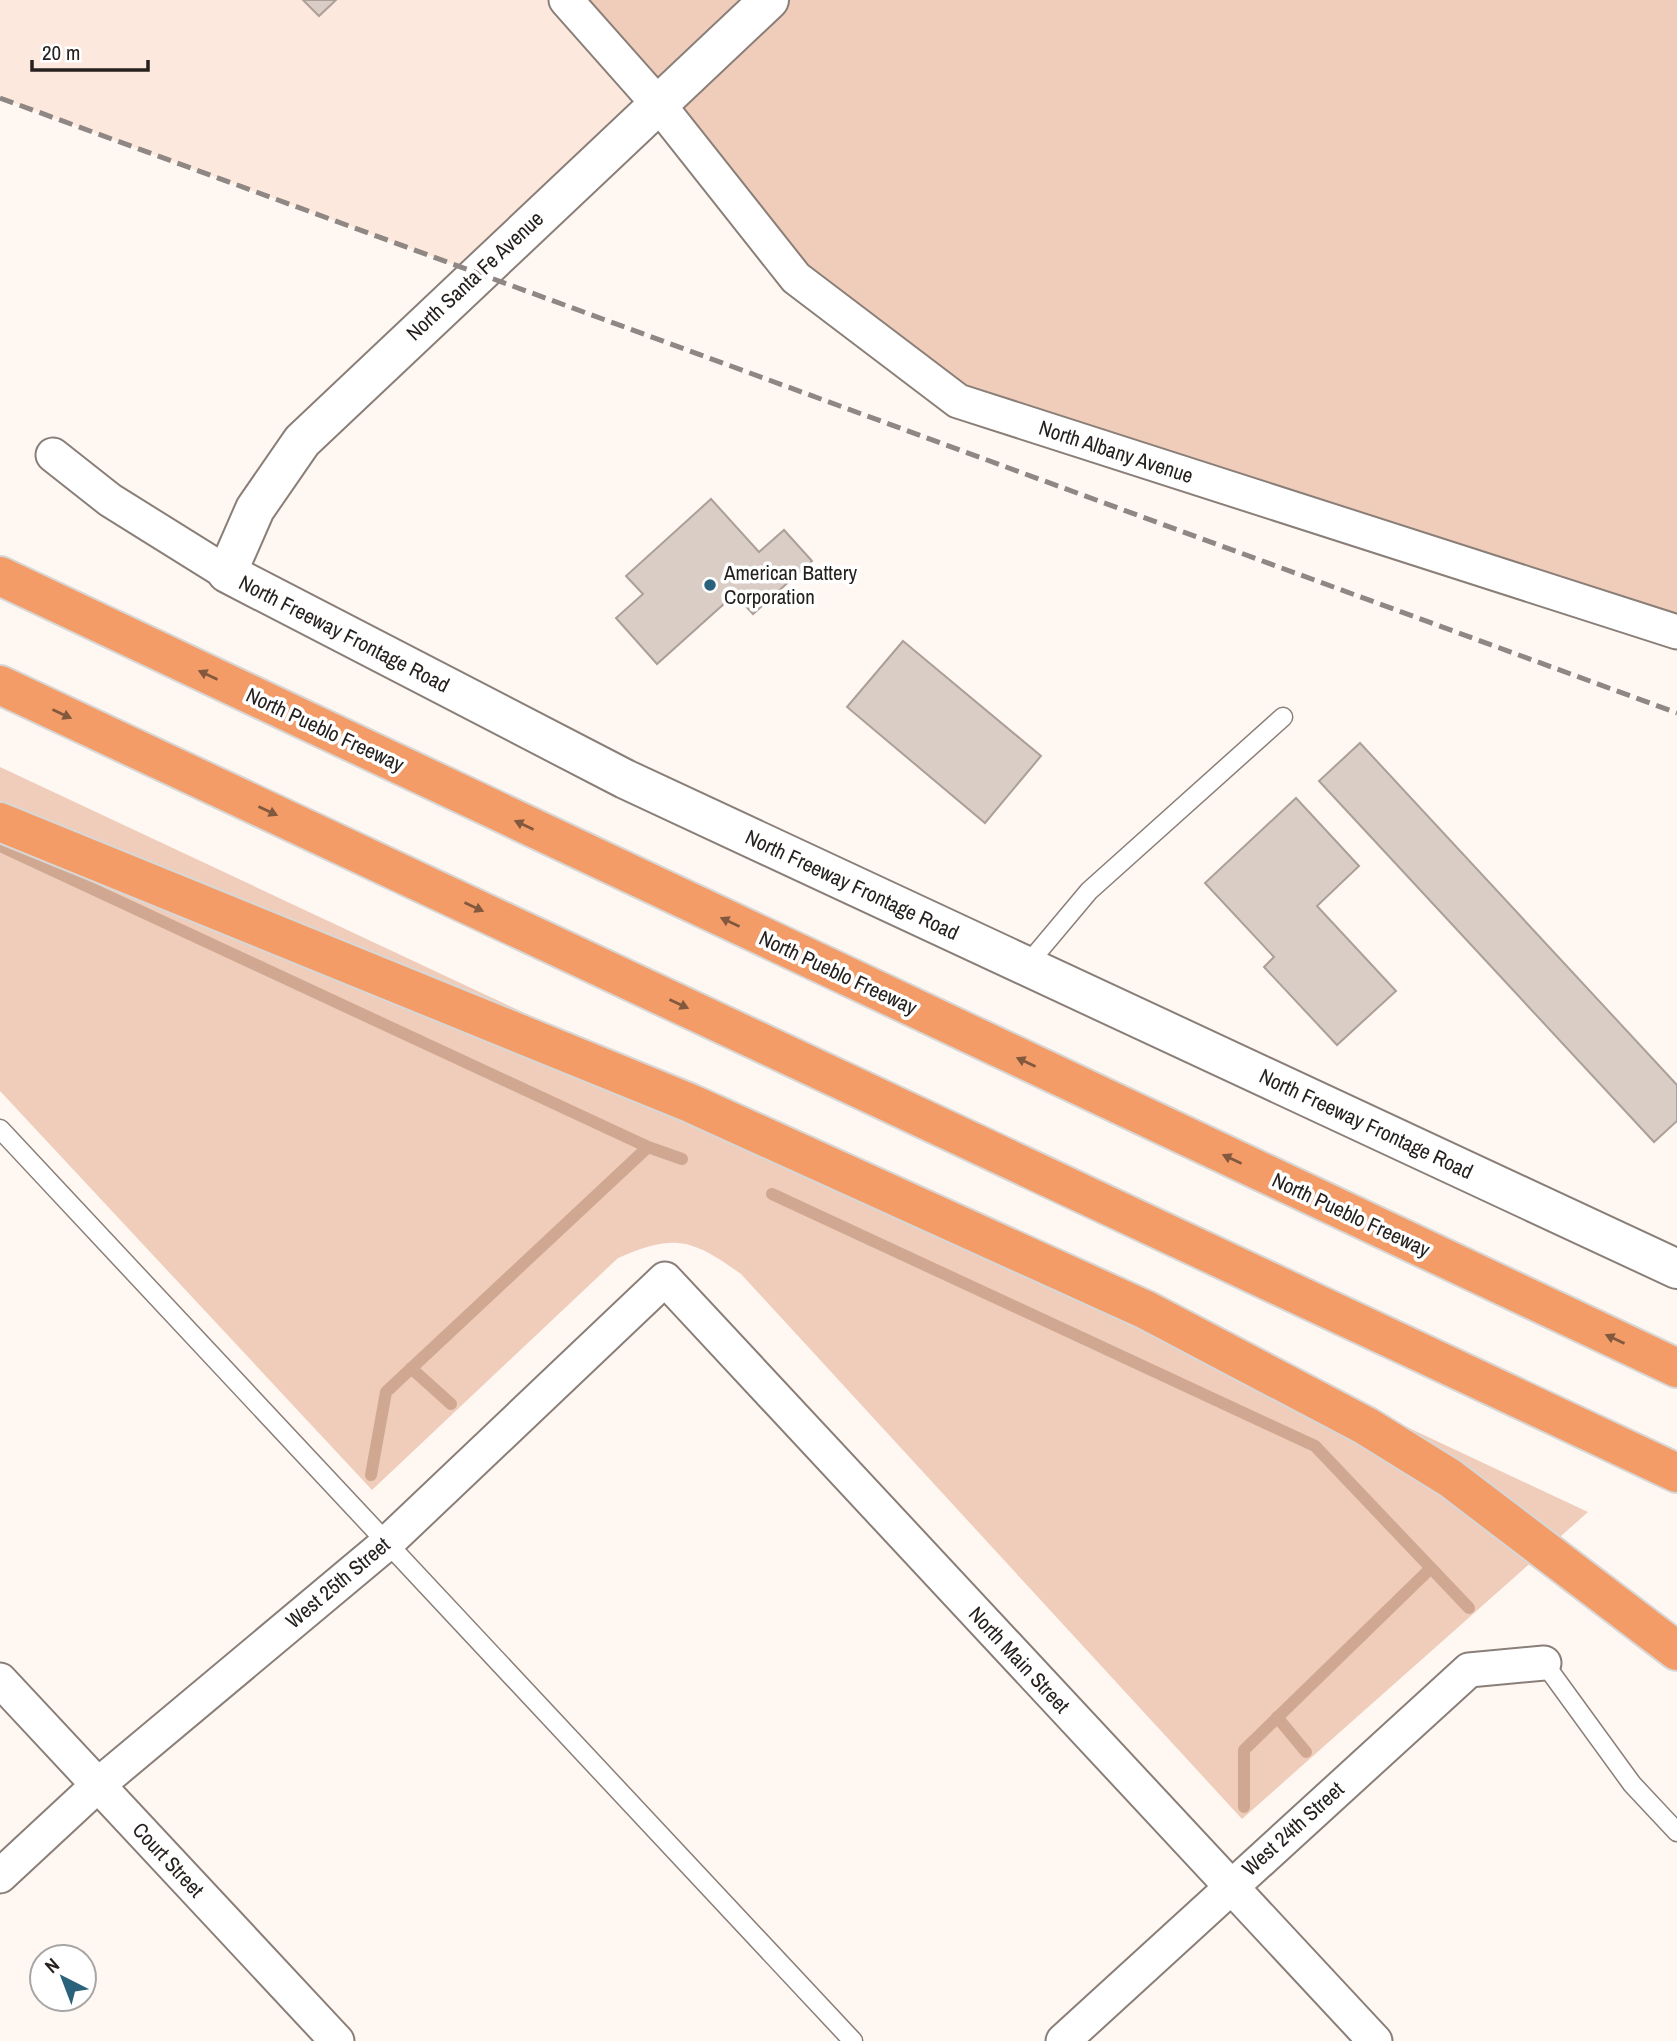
<svg xmlns="http://www.w3.org/2000/svg" width="1677" height="2041" viewBox="0 0 1677 2041" font-family="'Archivo Narrow',sans-serif">
<rect width="100%" height="100%" fill="#fff7f2"/>
<path fill="#fde8dd" d="M0 0H566L659 105 477 273 0 98Z"/>
<path fill="#efcdba" d="M566 0H1677V632L958 401 796 278Z
M0 767 1588 1512 1242 1819 741 1274C692 1239 675 1233 618 1258L372 1490 0 1091Z"/>
<g fill="none" stroke-linecap="round" stroke-linejoin="round">
<path stroke="#d0a891" stroke-width="12" d="M0 846 648 1147 682 1159
M772 1194 1315 1446 1469 1608
M411 1368 451 1404
M371 1475 386 1392 648 1147
M1277 1717 1306 1752
M1244 1807V1750L1431 1568"/>
</g>
<path fill="#dacdc6" stroke="#ac9f98" stroke-width="2" d="M303 0H336L319 16Z
M711 499 759 552 784 530 812 561 753 614 735 594 657 664 616 618 643 594 626 576Z
M903 641 1041 756 985 823 847 707Z
M1360 743 1677 1085V1121L1654 1142 1319 781Z
M1296 798 1359 866 1317 906 1396 991 1337 1045 1264 967 1274 957 1205 883Z"/>
<g fill="none" stroke-linecap="round" stroke-linejoin="round">
<g stroke="#8a7f78" stroke-width="21">
<path id="service" d="M1026 966 1089 891 1283 717
M0 1129 853 2041
M1544 1663 1632 1784 1677 1832"/>
</g>
<g stroke="#8a7f78" stroke-width="37">
<path id="minor" d="M566 0 659 105 796 278 958 401 1677 632
M53 455 110 500 227 573
M0 1680 337 2041
M0 1876 98 1785 386 1544 665 1279 1375 2041
M1063 2041 1469 1670 1544 1663"/>
</g>
<g stroke="#8a7f78" stroke-width="42">
<path id="tertiary" d="M769 0 302 441 255 509 227 573 625 779 1677 1269"/>
</g>
<g stroke="#d8d7d6" stroke-width="42">
<path id="motorway" d="M0 576 1677 1368
M0 685 1677 1473
M0 822 690 1103 1146 1310 1366 1426 1450 1478 1677 1651"/>
</g>
<use href="#service" stroke="#fff" stroke-width="18"/>
<use href="#minor" stroke="#fff" stroke-width="33"/>
<use href="#tertiary" stroke="#fff" stroke-width="38"/>
<use href="#motorway" stroke="#f39c67" stroke-width="38"/>
<path stroke="#8e8783" stroke-width="5" stroke-dasharray="14 7" stroke-linecap="butt" d="M0 98 1677 713"/>
</g>
<defs><path id="oneway-solid" d="M-6-.8H1V-3.2L6.5 0L1 3.2V.8H-6Z" transform="scale(1.75)"/></defs>
<g fill="#82583f">
<use href="#oneway-solid" transform="translate(208 675) rotate(-155)"/>
<use href="#oneway-solid" transform="translate(62 714) rotate(25)"/>
<use href="#oneway-solid" transform="translate(268 811) rotate(25)"/>
<use href="#oneway-solid" transform="translate(524 825) rotate(-155)"/>
<use href="#oneway-solid" transform="translate(474 907) rotate(25)"/>
<use href="#oneway-solid" transform="translate(730 922) rotate(-155)"/>
<use href="#oneway-solid" transform="translate(679 1004) rotate(25)"/>
<use href="#oneway-solid" transform="translate(1026 1062) rotate(-155)"/>
<use href="#oneway-solid" transform="translate(1232 1159) rotate(-155)"/>
<use href="#oneway-solid" transform="translate(1615 1339) rotate(-155)"/>
</g>
<circle fill="#2a627c" stroke="#fff" stroke-width="2.5" cx="710" cy="585" r="7"/>
<g text-anchor="middle" stroke-width="7" stroke-linejoin="round" paint-order="stroke">
<g font-size="21" fill="#26211e" stroke="#fff">
<text transform="translate(475 276) rotate(-43)" y="7">North Santa Fe Avenue</text>
<text transform="translate(1116 452) rotate(18)" y="7">North Albany Avenue</text>
<text transform="translate(344 634) rotate(27)" y="7">North Freeway Frontage Road</text>
<text transform="translate(325 730) rotate(25)" y="7">North Pueblo Freeway</text>
<text transform="translate(852 885) rotate(25)" y="7">North Freeway Frontage Road</text>
<text transform="translate(838 973) rotate(25)" y="7">North Pueblo Freeway</text>
<text transform="translate(1366 1124) rotate(25)" y="7">North Freeway Frontage Road</text>
<text transform="translate(1351 1215) rotate(25)" y="7">North Pueblo Freeway</text>
<text transform="translate(338 1583) rotate(-40)" y="7">West 25th Street</text>
<text transform="translate(1019 1660) rotate(47)" y="7">North Main Street</text>
<text transform="translate(1293 1829) rotate(-42)" y="7">West 24th Street</text>
<text transform="translate(168 1860) rotate(47)" y="7">Court Street</text>
</g>
<g font-size="21" fill="#26211e" stroke="#fff" text-anchor="start">
<text x="724" y="580">American Battery<tspan x="724" dy="24">Corporation</tspan></text>
</g>
</g>
<g transform="translate(63 1978) rotate(318)"><circle r="33" fill="#ffffff" stroke="#a8a6a5" stroke-width="2"/>
<path d="M0-5L12 26L0 18L-12 26Z" fill="#2a627c"/>
<text y="-10" font-size="19" font-weight="bold" text-anchor="middle" fill="#26211e">N</text>
</g>
<path d="M32 60v10h116v-10" fill="none" stroke="#26211e" stroke-width="3.5"/>
<text x="42" y="60" font-size="21" fill="#26211e" stroke="#ffffff" stroke-width="5" paint-order="stroke">20 m</text>
</svg>
